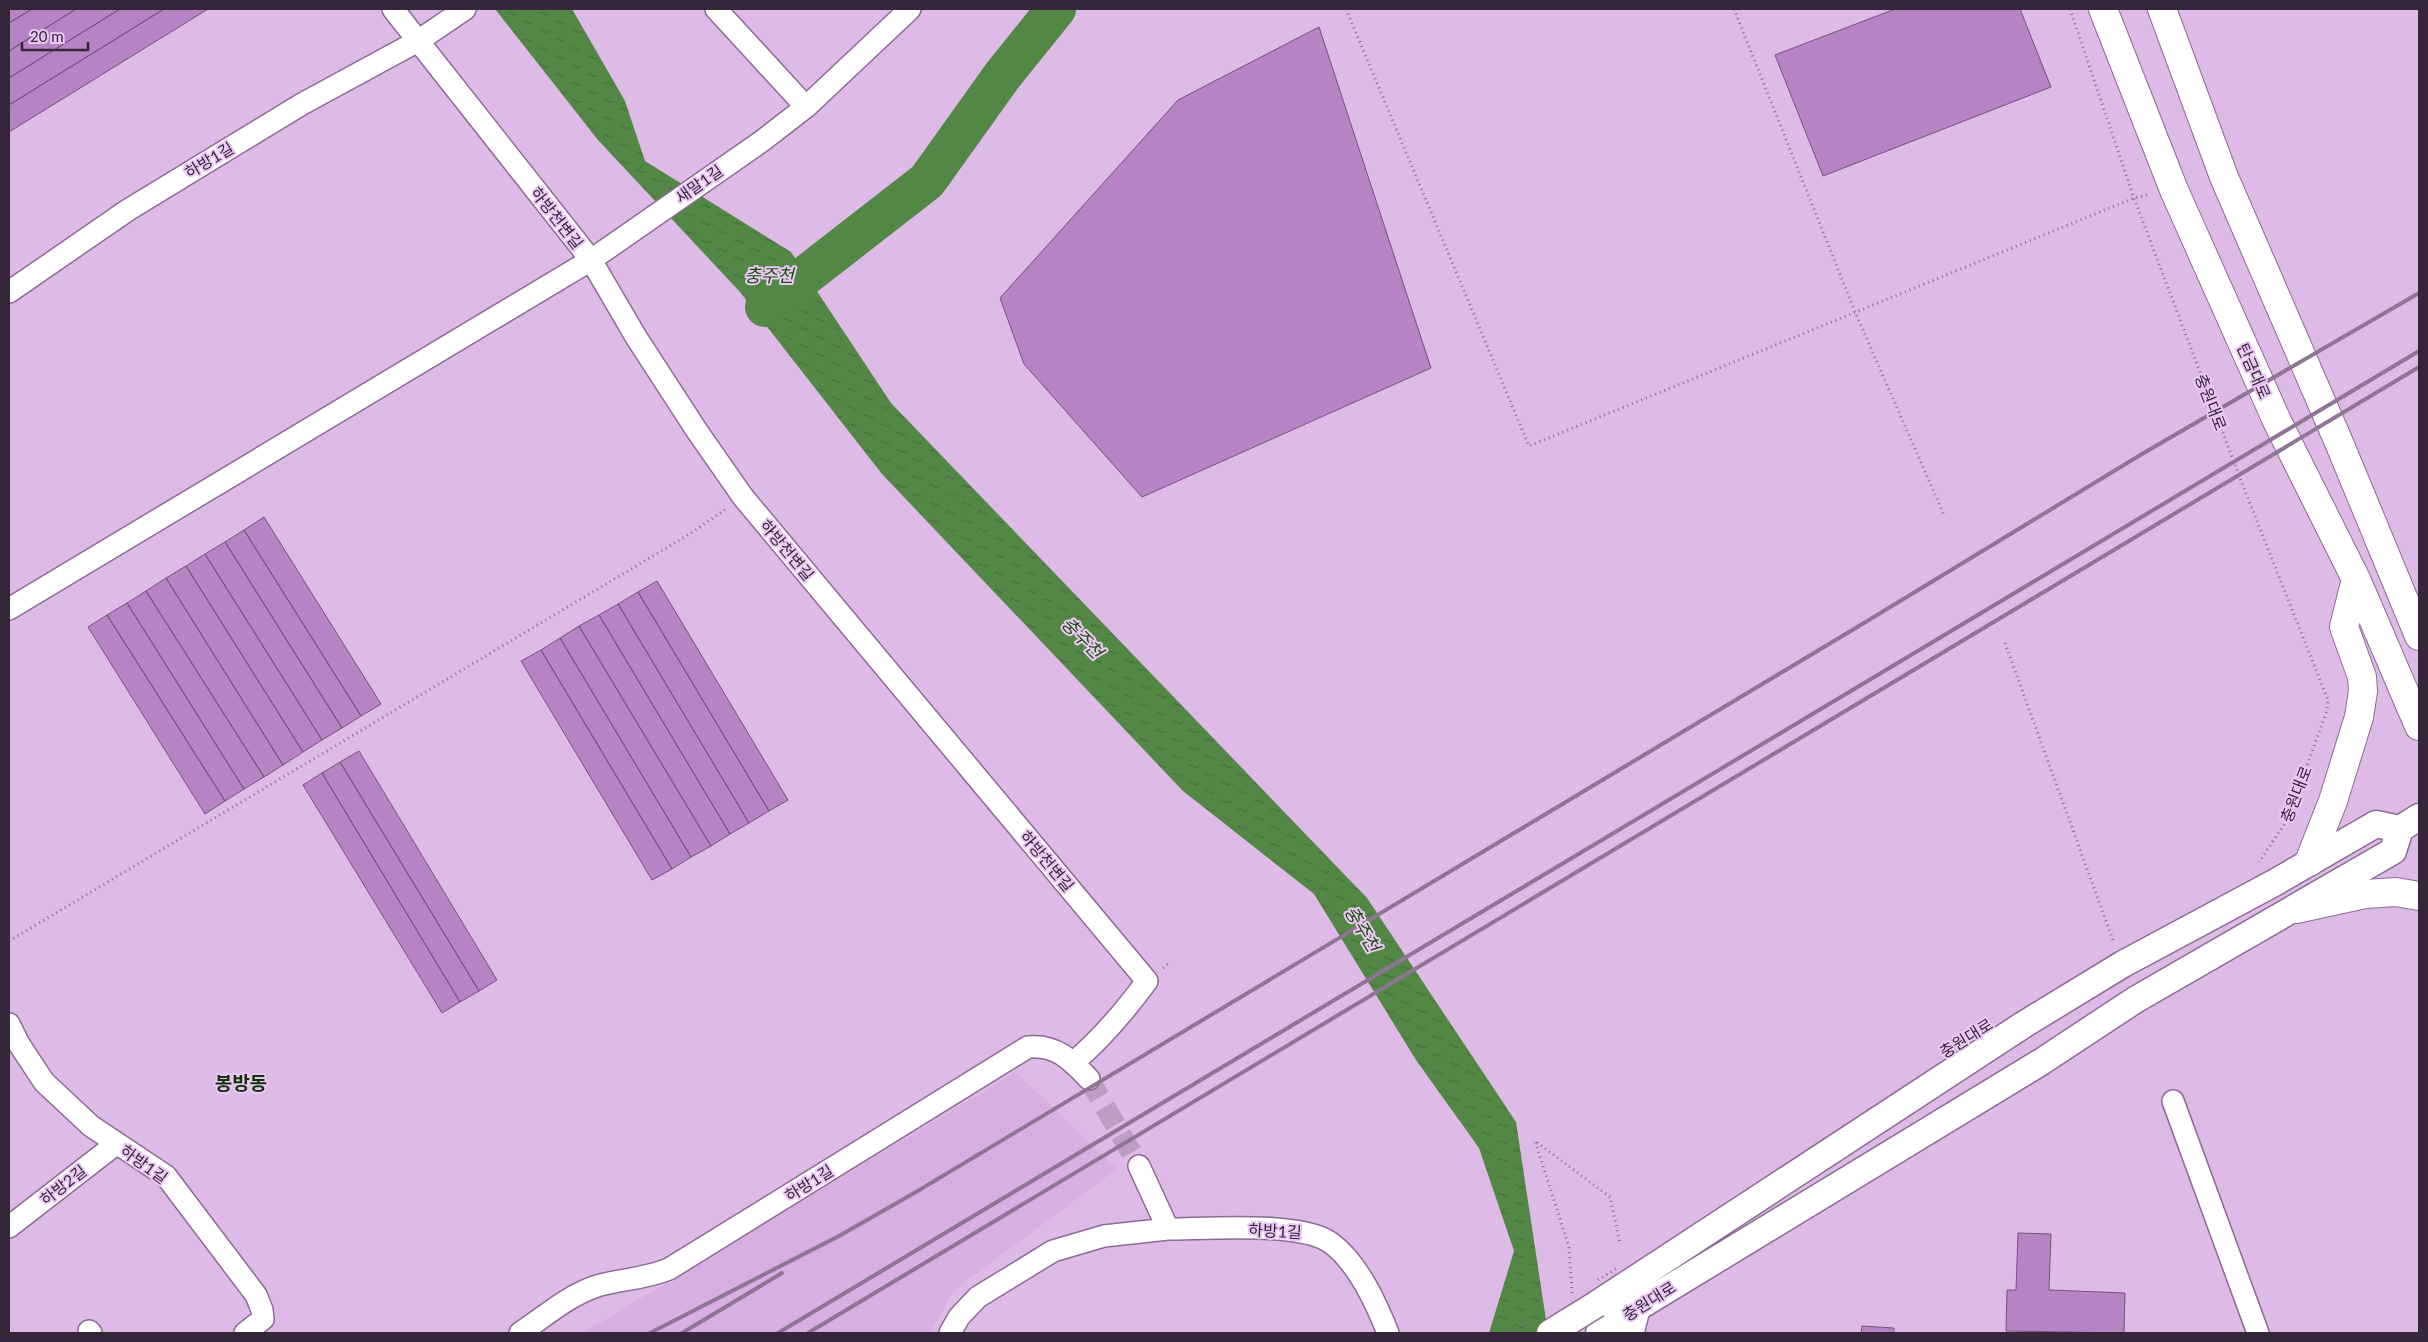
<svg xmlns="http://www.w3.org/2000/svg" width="2428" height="1342" viewBox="0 0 2428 1342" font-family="Lato,'Noto Sans KR',sans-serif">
<defs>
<pattern id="water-ripples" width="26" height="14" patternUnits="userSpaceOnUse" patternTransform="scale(1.25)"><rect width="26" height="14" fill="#538746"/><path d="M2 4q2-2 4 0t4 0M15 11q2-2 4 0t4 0" fill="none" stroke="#466e3b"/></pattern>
</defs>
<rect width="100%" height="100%" fill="#debae7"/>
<path fill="#d8afe2" d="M1016 1072 1117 1169 954 1290 930 1333H583Z"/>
<path fill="url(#water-ripples)" d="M495 9H572L625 101 645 161 791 252 891 403 1367 898 1516 1122 1548 1333H1489L1514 1251 1479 1148 1416 1060 1314 894 1183 791 882 474 740 292 598 140Z"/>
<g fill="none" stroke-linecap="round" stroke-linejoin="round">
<path stroke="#538746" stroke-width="40" d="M765 307 927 181 1002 76 1056 9"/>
</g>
<path fill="#b883c5" stroke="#73537b" d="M9 9H32L9 23Z
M32 9H76L9 51V23Z
M76 9H120L9 78V51Z
M120 9H164L9 105V78Z
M164 9H208L9 132V105Z
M1895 9H2020L2051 87 1823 176 1775 55Z
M1319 27 1431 368 1142 497 1024 364 1000 298 1178 100Z
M264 517 381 704 361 716 244 530Z
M244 530 361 716 342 728 225 542Z
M225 542 342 728 322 740 205 554Z
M205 554 322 740 303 752 186 566Z
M186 566 303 752 283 765 166 578Z
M166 578 283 765 264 777 146 591Z
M657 581 788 800 769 811 638 592Z
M146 591 264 777 244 789 127 603Z
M638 592 769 811 749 823 618 604Z
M127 603 244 789 225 801 107 615Z
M618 604 749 823 730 834 599 615Z
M107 615 225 801 205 814 88 627Z
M599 615 730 834 711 846 579 626Z
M579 626 711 846 691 857 560 638Z
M560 638 691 857 672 869 541 650Z
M541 650 672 869 652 880 521 661Z
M359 751 497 980 479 991 340 762Z
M340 762 479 991 460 1002 322 773Z
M322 773 460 1002 442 1013 303 785Z
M2018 1233 2051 1234 2049 1290 2125 1293 2124 1333 2006 1331 2007 1290H2016Z
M1862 1326 1894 1328V1333H1861Z"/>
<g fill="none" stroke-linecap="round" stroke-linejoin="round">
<path stroke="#bc9dc4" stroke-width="21" stroke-dasharray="21 11" stroke-linecap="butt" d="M1089 1079 1139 1166"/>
<g stroke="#8c6b94" stroke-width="24">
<path id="minor" d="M393 9 591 260 636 337 697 431 743 497 1147 981C1125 1011 1102 1038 1074 1062
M716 9 806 107
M9 292 128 210 302 104 418 41 465 9
M9 609 591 260 762 141 806 107 910 9
M9 1024 19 1044 44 1082 91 1126 166 1176 256 1295 262 1310 263 1319 245 1333
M2173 1101 2258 1333
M1139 1166 1168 1229C1206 1229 1302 1221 1331 1243 1358 1263 1376 1303 1388 1333
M9 1227 116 1144
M89 1331 91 1333
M520 1333C544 1317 569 1295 597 1286 621 1279 645 1279 669 1269L1028 1047C1056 1044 1071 1060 1089 1079
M950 1333 959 1317 978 1297 1053 1251 1104 1236 1168 1229
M1633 1333 1640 1306"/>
</g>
<g stroke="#8c6b94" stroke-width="29">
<path id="tertiary" d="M1597 1304 2023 1025 2123 964 2274 883 2376 824 2400 829
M1599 1333 1640 1306 2041 1062 2135 1000 2393 851 2400 829 2419 817"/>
</g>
<g stroke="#8c6b94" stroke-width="30">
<path id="secondary" d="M2103 9 2174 190 2277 421 2356 579 2419 726
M2162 9 2224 177 2340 445 2419 636
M2309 862 2333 801 2359 717 2363 691 2362 677 2344 627 2356 579
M2296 909 2365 894 2396 892 2419 896"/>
</g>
<path stroke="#856c8b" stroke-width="3" stroke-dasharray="1 4" stroke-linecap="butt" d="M1346 9 1529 446 2134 198 2151 194
M1734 9 1855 312 1944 515
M2070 9 2134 198 2245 491 2328 700 2327 710 2288 819 2259 862
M2005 643 2114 943
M9 941 688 535 726 509
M1163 968 1170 962
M1572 1293 1569 1247 1535 1141 1610 1197 1620 1243"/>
<use href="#minor" stroke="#fff" stroke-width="21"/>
<use href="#tertiary" stroke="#fff" stroke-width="26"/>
<use href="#secondary" stroke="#fff" stroke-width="28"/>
<path stroke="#8f7595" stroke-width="4" d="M650 1333 839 1236 916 1192 1864 623 2142 454 2419 293
M682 1333 782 1273
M778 1333 2419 351
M808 1333 2419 367"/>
<g stroke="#8c6b94" stroke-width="29" stroke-linecap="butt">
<path id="tertiary-bridge" d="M1550 1333 1597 1304"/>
</g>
<path stroke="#856c8b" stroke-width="3" stroke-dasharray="1 4" stroke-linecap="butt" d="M1598 1280 1617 1268
M1509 1333 1528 1322"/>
<use href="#tertiary-bridge" stroke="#fff" stroke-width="26"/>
</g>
<g text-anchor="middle" stroke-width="4" stroke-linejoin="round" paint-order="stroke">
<g font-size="16" fill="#352739" stroke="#ebc7f4">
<text transform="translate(209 160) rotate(-31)" y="6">하방1길</text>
<text transform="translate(699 184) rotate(-35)" y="6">새말1길</text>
<text transform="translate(557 218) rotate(52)" y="6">하방천변길</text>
<text transform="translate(2254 371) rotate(66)" y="6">탄금대로</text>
<text transform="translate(2211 402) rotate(69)" y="6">충원대로</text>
<text transform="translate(787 550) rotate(50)" y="6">하방천변길</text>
<text transform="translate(2296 794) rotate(-69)" y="6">충원대로</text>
<text transform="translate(1047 861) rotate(50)" y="6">하방천변길</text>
<text transform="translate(1966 1038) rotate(-32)" y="6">충원대로</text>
<text transform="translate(144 1164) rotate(36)" y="6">하방1길</text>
<text transform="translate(809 1183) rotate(-32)" y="6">하방1길</text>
<text transform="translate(63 1185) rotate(-38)" y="6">하방2길</text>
<text transform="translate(1275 1231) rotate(3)" y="6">하방1길</text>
<text transform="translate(1649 1301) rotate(-32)" y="6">충원대로</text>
</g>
<g font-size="18" font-style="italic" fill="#1a4f08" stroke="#ebc7f4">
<text x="769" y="282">충주천</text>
<text transform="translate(1082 638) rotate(45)" y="6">충주천</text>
<text transform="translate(1362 929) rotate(59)" y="6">충주천</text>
</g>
<g font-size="19" font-weight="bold" fill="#123408" stroke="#ebc7f4">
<text x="241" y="1090">봉방동</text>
</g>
</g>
<rect width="2428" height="1342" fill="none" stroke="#352739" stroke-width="20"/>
<path d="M22 42v8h66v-8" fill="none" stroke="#352739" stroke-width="2.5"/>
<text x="30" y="42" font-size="15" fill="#352739" stroke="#ebc7f4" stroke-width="4" paint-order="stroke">20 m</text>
</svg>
